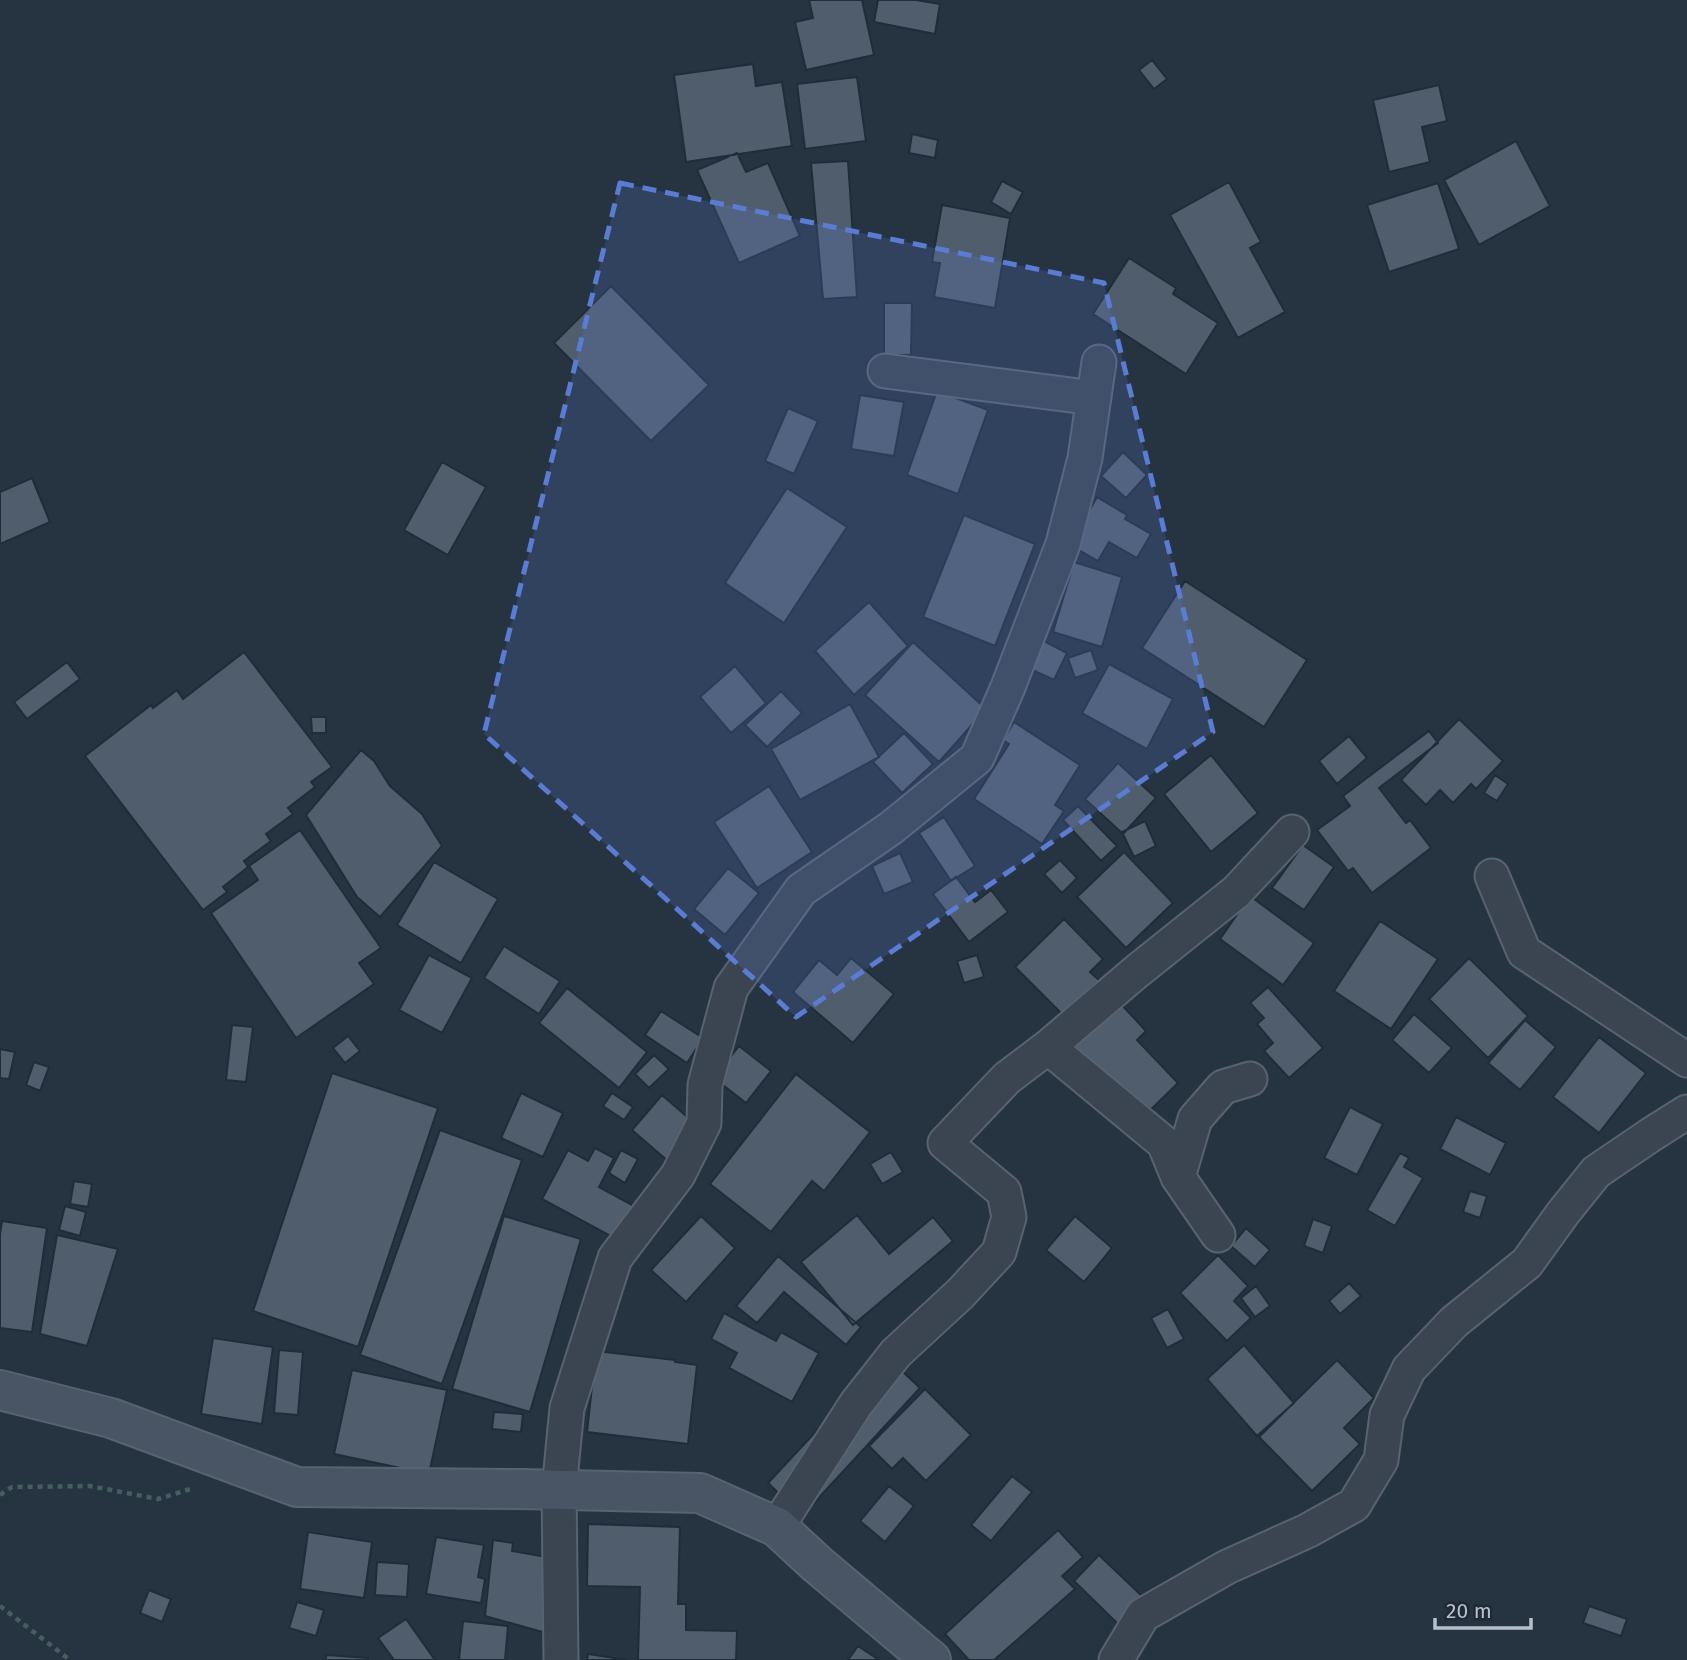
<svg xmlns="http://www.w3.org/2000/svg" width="1687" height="1660" viewBox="0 0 1687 1660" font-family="'Fira Sans',sans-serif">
<rect width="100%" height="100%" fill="#263442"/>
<path fill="#4f5d6d" stroke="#212c39" stroke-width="2" d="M809 0H862L874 55 806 70 795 22 813 18Z
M878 0H916L940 4 935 34 874 22Z
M1152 60 1167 79 1154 89 1139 70Z
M753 64 756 86 782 82 792 146 686 162 674 75Z
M857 77 866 141 805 149 797 84Z
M1439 85 1447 121 1422 127 1430 162 1389 172 1373 100Z
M912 134 938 140 935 158 909 153Z
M1516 141 1550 206 1479 245 1444 180Z
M737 153 746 172 768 163 800 236 739 263 697 170Z
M848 161 857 297 823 299 811 163Z
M1002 181 1023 192 1011 214 991 202Z
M1229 182 1261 242 1250 248 1285 312 1238 338 1170 215Z
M1438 183 1459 249 1389 272 1367 205Z
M942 205 1010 218 995 308 934 297 940 263 932 262Z
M1129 258 1176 288 1173 294 1218 323 1186 374 1093 314Z
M611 286 709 385 651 441 554 343Z
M884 303H912L911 355H884Z
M937 391 988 410 958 494 907 475Z
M860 395 904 402 894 456 851 449Z
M788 408 818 421 794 474 765 461Z
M1123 452 1147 475 1126 498 1101 476Z
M442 462 486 487 448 555 404 530Z
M32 478 50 522 0 544V492Z
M787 488 847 527 784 623 725 583Z
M1097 497 1127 515 1125 519 1151 534 1137 558 1109 542 1098 561 1070 545Z
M964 515 1035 544 995 646 923 617Z
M1074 562 1122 577 1102 647 1053 632Z
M1185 581 1307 660 1264 727 1142 648Z
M869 602 908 646 854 695 815 651Z
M1040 639 1067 653 1054 680 1026 667Z
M913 642 986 709 939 762 865 695Z
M1091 650 1098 670 1075 678 1068 658Z
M244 652 332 767 311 782 315 787 288 808 293 814 266 834 271 841 244 861 248 867 223 887 227 892 203 910 85 756 151 705 153 708 177 690 183 699Z
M67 662 80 679 27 719 14 702Z
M1109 664 1173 699 1147 749 1082 713Z
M735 666 766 703 731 733 700 697Z
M781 691 802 713 767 747 745 725Z
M850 704 879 757 800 800 771 749Z
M311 717H326V733H312Z
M1459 719 1503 761 1476 789 1471 784 1453 803 1440 790 1426 805 1401 780Z
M1014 722 1080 765 1055 805 1064 811 1042 844 974 799 1009 744 1003 740Z
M1429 731 1438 743 1379 788 1406 823 1410 820 1431 848 1372 893 1353 868 1348 871 1317 830 1350 806 1343 796Z
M904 733 933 764 902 793 873 762Z
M1349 736 1367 758 1337 784 1319 761Z
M361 750 374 761 390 786 422 814 442 846 380 917 357 897 306 815Z
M1211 755 1258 813 1211 852 1164 794Z
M1118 763 1156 798 1123 834 1085 799Z
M1495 775 1508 784 1497 801 1484 793Z
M769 786 812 852 757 888 714 822Z
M1078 806 1117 846 1101 861 1063 820Z
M944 817 975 866 951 881 919 833Z
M1145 821 1156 846 1134 857 1122 832Z
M300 830 381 948 359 963 374 984 296 1038 211 913 258 880 249 866Z
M1303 845 1334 867 1304 910 1272 888Z
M1124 852 1173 903 1126 948 1077 897Z
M900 853 913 882 884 894 872 866Z
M1060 860 1077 878 1062 893 1044 874Z
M434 862 498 899 461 963 397 925Z
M728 868 759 893 725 935 694 909Z
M956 877 975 902 991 890 1008 912 969 942 933 894Z
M1250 896 1314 943 1283 985 1220 939Z
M1064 919 1103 959 1090 972 1100 981 1065 1017 1015 967Z
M1380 921 1438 959 1391 1029 1334 991Z
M504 946 560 981 539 1014 484 978Z
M429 955 472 978 442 1033 399 1010Z
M977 955 984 977 964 983 957 961Z
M851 958 894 994 853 1043 793 992 819 960 837 975Z
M1469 958 1528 1016 1488 1058 1429 999Z
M1268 987 1323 1048 1289 1078 1264 1051 1273 1043 1257 1024 1264 1018 1250 1003Z
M567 988 647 1052 619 1088 539 1023Z
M1120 1003 1146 1031 1137 1040 1178 1083 1135 1125 1067 1054Z
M661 1011 703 1038 687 1063 645 1035Z
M1414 1014 1452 1048 1429 1073 1392 1040Z
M1525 1020 1556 1047 1520 1090 1488 1063Z
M232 1025 253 1027 246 1082 226 1080Z
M348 1036 360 1051 345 1063 333 1048Z
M1599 1037 1646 1073 1599 1133 1553 1097Z
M739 1046 771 1071 746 1103 714 1078Z
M0 1049 15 1052 9 1079 0 1078Z
M654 1055 669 1069 649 1088 635 1074Z
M34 1062 49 1067 40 1091 26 1085Z
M332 1073 438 1108 358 1347 253 1311Z
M796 1074 870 1132 824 1191 812 1181 771 1232 710 1184Z
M521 1093 563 1113 543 1157 501 1138Z
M612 1093 633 1107 624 1120 603 1106Z
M662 1095 699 1127 669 1162 632 1130Z
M1350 1107 1383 1124 1357 1175 1324 1158Z
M1456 1117 1506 1143 1490 1175 1440 1149Z
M440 1130 522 1160 442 1384 360 1355Z
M595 1148 614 1158 599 1187 634 1206 616 1239 542 1199 568 1150 588 1161Z
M621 1150 638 1159 625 1183 609 1173Z
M891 1152 903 1172 882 1184 870 1164Z
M1400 1153 1409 1158 1404 1167 1423 1178 1395 1226 1367 1210Z
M74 1181 92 1184 88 1207 70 1204Z
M1470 1191 1487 1196 1480 1218 1463 1212Z
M65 1206 86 1212 80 1236 59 1230Z
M857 1215 889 1254 933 1217 953 1241 853 1325 801 1262Z
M504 1216 581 1239 530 1412 452 1389Z
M701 1216 735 1248 686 1302 651 1270Z
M1075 1216 1112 1248 1084 1282 1046 1250Z
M1313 1219 1332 1226 1323 1253 1304 1246Z
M2 1221 47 1228 32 1332 0 1328V1234Z
M1246 1228 1270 1250 1255 1267 1231 1246Z
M57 1235 118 1249 87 1346 40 1334Z
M1218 1255 1248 1286 1234 1301 1251 1318 1227 1341 1180 1293Z
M778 1256 861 1327 846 1345 784 1292 757 1323 736 1306Z
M1349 1283 1361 1296 1340 1314 1329 1301Z
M1256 1286 1270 1306 1255 1317 1241 1298Z
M1168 1309 1184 1339 1167 1348 1151 1318Z
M724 1313 776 1341 781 1332 819 1353 792 1402 729 1368 737 1353 711 1339Z
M213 1338 273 1347 262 1424 201 1414Z
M1244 1345 1294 1403 1257 1436 1207 1379Z
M279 1350 303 1352 298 1415 274 1413Z
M596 1351 675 1360V1362L697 1365 688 1444 587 1432Z
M886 1356 920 1388 802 1516 768 1483Z
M1337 1360 1374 1398 1344 1428 1360 1444 1312 1491 1259 1437Z
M352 1370 447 1390 429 1474 334 1454Z
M925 1389 971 1435 926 1481 903 1458 892 1469 869 1446Z
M494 1412 523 1414 521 1432 492 1429Z
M1012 1476 1032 1492 991 1541 971 1525Z
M889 1486 914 1506 885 1542 860 1521Z
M588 1524 680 1527 678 1604H686V1630L737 1631 736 1660H638L640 1587 587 1586Z
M1058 1530 1083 1557 1062 1576 1075 1589 994 1660H969L945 1634Z
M308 1532 372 1542 364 1598 300 1589Z
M436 1537 484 1545 478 1577 485 1579 481 1603 426 1594Z
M493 1540 513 1543 512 1551 558 1559 546 1633 485 1616Z
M1099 1555 1144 1598 1118 1624 1074 1581Z
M377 1562 409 1564 407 1597 375 1595Z
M149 1590 171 1599 162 1622 140 1613Z
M297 1602 324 1610 316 1636 289 1628Z
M1589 1606 1627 1619 1621 1636 1583 1623Z
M406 1619 435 1660H394L378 1638Z
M463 1621 508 1626 505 1660H459Z
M858 1646 879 1660H848Z
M588 1654 627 1660H587Z
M326 1655 368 1658V1660H326Z"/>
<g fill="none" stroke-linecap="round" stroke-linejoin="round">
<g stroke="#59636f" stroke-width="37">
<path id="street" d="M885 371 1094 398
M1492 876 1524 952 1687 1060
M1048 1047 1164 1143 1178 1177 1218 1235
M1178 1177 1195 1119 1223 1087 1250 1079
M777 1527 856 1404 896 1353 960 1294 999 1252 1009 1217 1004 1192 945 1143 1007 1078 1048 1047 1136 972 1236 892 1292 832
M561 1660 559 1490 567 1408 615 1258 678 1175 704 1123 705 1085 731 988 801 890 891 828 977 758 1008 687 1063 544 1085 458 1099 362
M1116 1660 1143 1615 1227 1567 1307 1531 1354 1505 1381 1460 1387 1415 1409 1369 1454 1322 1527 1263 1563 1213 1596 1172 1652 1134 1687 1112"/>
</g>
<g stroke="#59636f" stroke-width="42">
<path id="secondary" d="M0 1390 111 1418 297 1487 521 1489 700 1493 777 1527 817 1564 931 1660"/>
</g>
<path stroke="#475e5f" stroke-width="4.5" stroke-dasharray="5 5" stroke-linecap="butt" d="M0 1495 12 1487 90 1486 158 1499 194 1488
M0 1606 70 1660"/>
<use href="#street" stroke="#3b4551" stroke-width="33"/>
<use href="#secondary" stroke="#495564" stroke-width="38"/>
</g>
<path fill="#5b7cd3" fill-opacity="0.2" stroke="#5b7cd3" stroke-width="5" stroke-dasharray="14 9" stroke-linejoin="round" d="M620 183 1104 283 1213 732 796 1017 484 734Z"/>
<path d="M1435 1618v10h96v-10" fill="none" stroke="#b8c0cb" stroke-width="3.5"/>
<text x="1446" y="1618" font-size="21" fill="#b8c0cb" stroke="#1f2a37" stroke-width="5" paint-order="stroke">20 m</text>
</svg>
